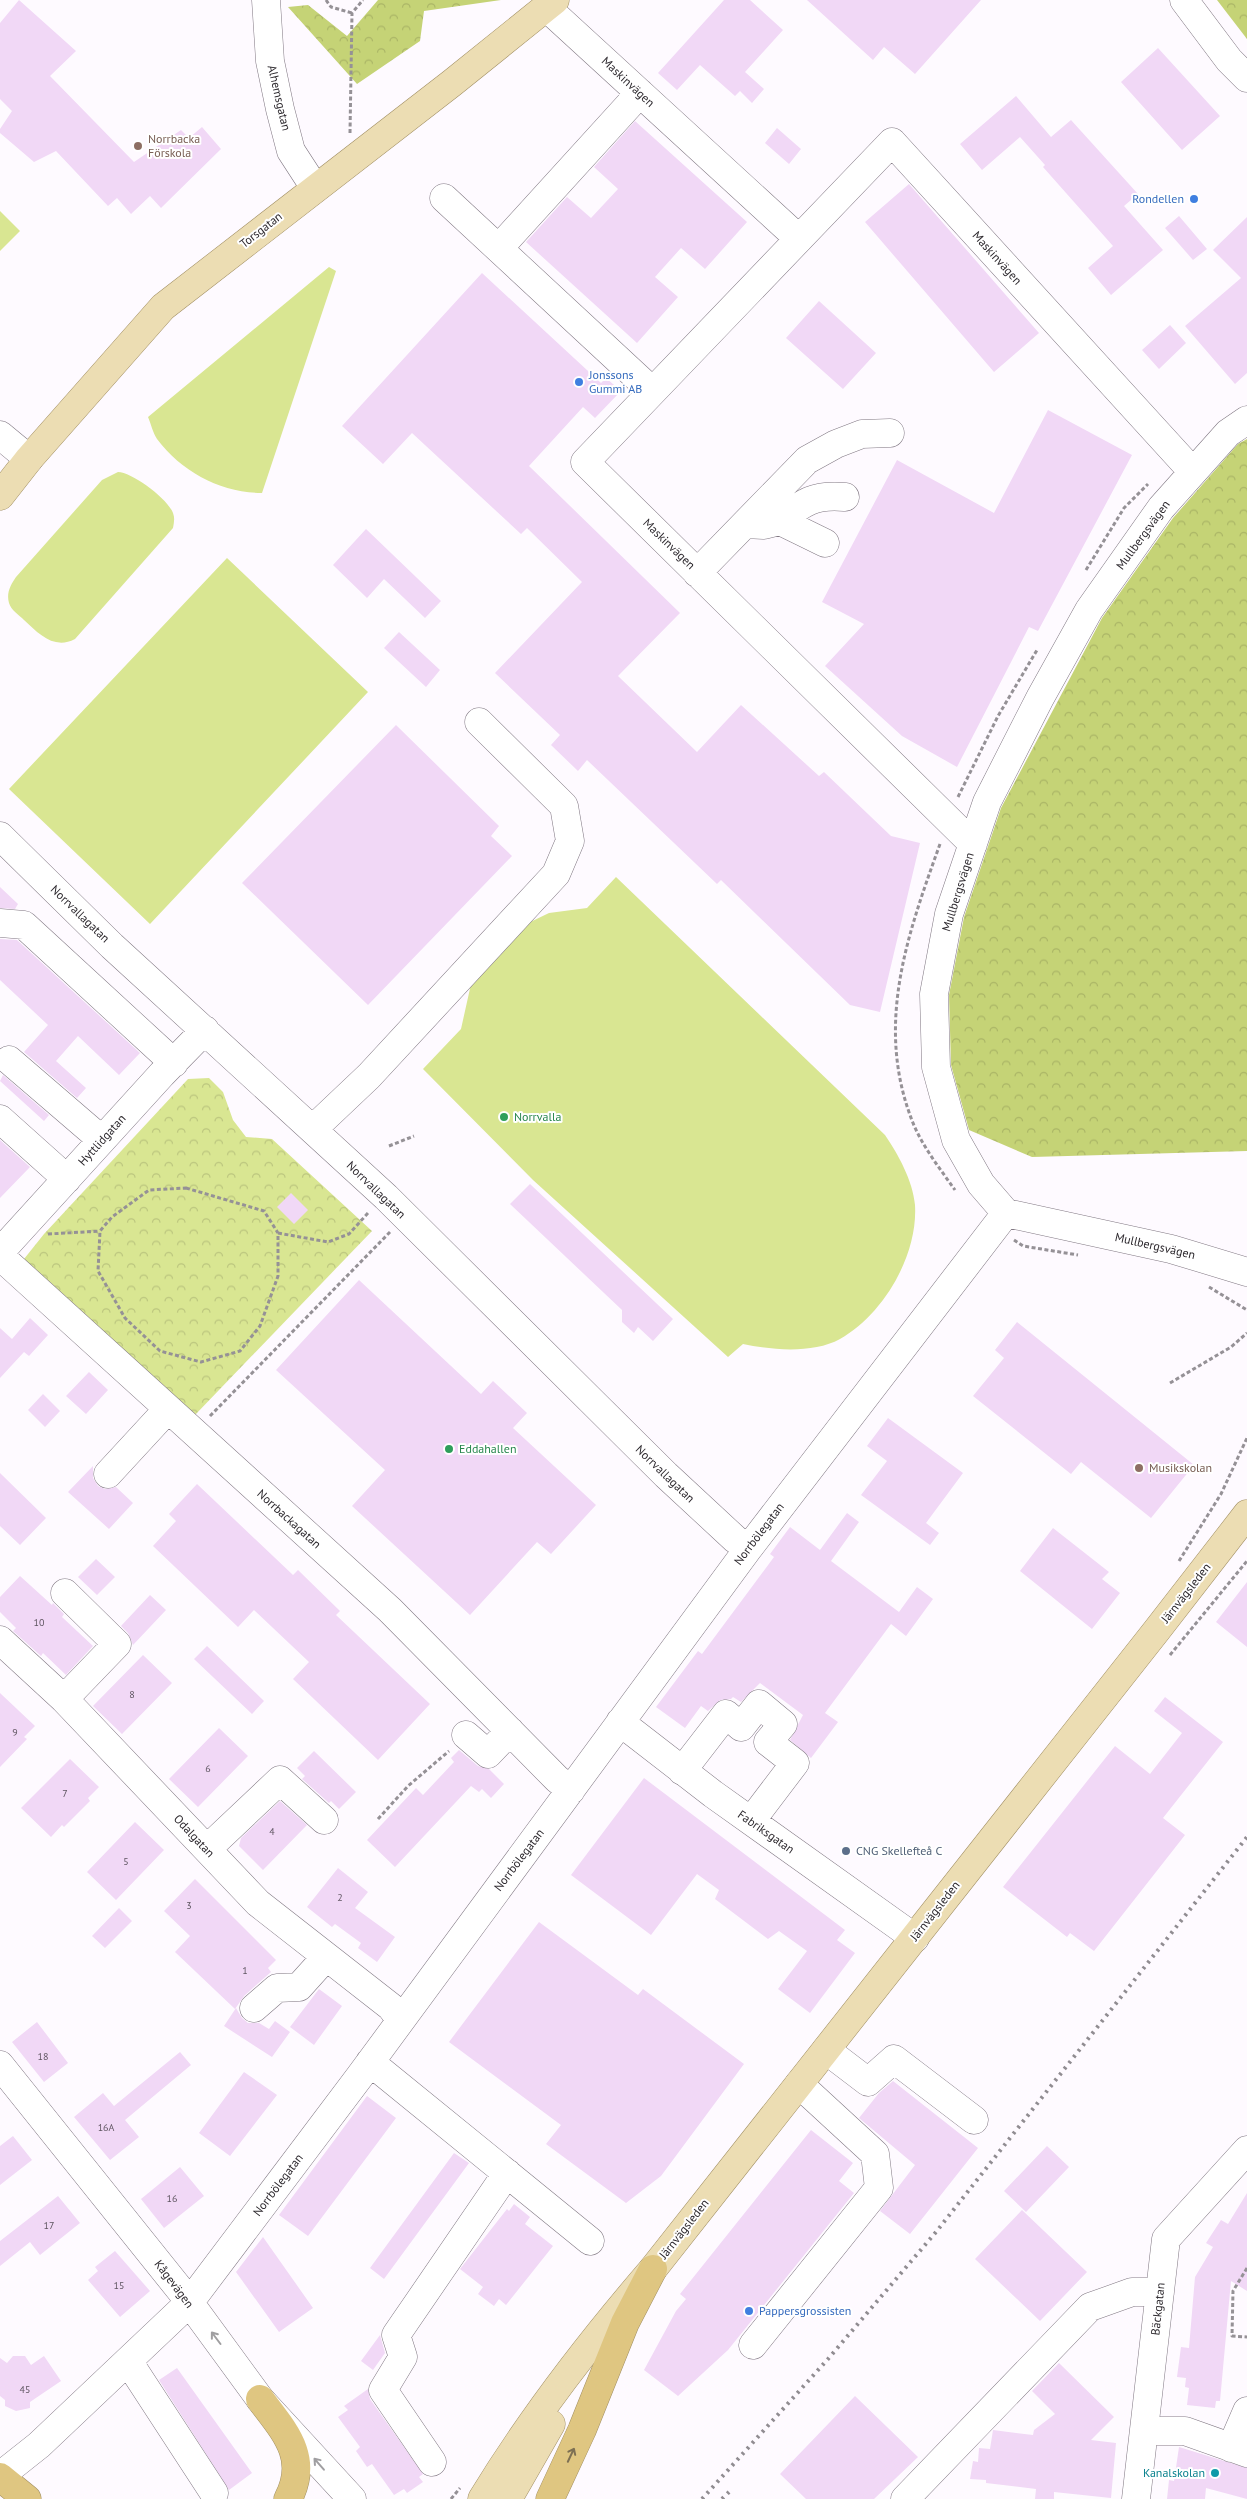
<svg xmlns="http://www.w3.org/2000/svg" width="1247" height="2499" viewBox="0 0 1247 2499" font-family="'PT Sans',sans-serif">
<defs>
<pattern id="forest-crowns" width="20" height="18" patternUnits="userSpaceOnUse" patternTransform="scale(1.25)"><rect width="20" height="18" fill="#c5d376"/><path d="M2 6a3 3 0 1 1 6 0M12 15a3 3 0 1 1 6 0" fill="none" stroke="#aab566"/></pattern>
<pattern id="park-crowns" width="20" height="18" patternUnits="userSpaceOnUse" patternTransform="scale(1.25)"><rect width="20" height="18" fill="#d9e692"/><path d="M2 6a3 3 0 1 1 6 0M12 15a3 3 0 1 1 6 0" fill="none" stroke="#bbc57e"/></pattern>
</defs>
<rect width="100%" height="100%" fill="#fefaff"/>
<path fill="url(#forest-crowns)" d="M378 0H501L424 11 420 41 357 84 288 7 308 5 347 36Z
M1217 0H1247V39Z
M1247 439V1151L1032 1157 969 1130 951 1065 949 995 964 917 1001 808 1102 618 1173 518 1238 444Z"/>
<path fill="url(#park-crowns)" d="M209 1078 223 1092 233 1120 246 1137 272 1139 372 1231 195 1415 24 1259 44 1234 188 1079Z"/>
<path fill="#d9e692" d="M0 211 20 231 0 251Z
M329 267 336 271 262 493C221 493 182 472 157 439 153 433 151 424 148 417Z
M118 472C132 472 168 499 173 513 175 518 174 523 173 528L75 639C54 650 39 634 24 620 19 615 11 610 9 603 6 593 11 584 16 577L102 480Z
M227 558 368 692 150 924 9 789Z
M616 877 885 1135C898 1154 913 1181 915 1205 918 1255 884 1314 840 1339 813 1354 771 1350 743 1344L728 1357 533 1180 423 1069 461 1029 471 984 520 927 549 913 587 908Z"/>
<path fill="#f1d8f6" d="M19 0 76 51 50 76 134 162 181 130 189 138 202 127 221 149 161 208 150 196 131 214 117 198 108 206 56 151 34 162 0 133V129L12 111 0 99V23Z
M724 0H750L783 30 745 72 764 89 752 103 740 91 735 96 700 65 677 90 658 73Z
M807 0H981L915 74 884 47 873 60Z
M1158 48 1220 116 1182 150 1121 82Z
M1016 96 1051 137 1071 120 1138 194 1124 206 1163 250 1111 295 1088 268 1113 246 1043 167 1045 165 1020 137 982 170 960 144Z
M635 121 747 222 705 269 681 248 655 277 678 297 637 343 526 242 567 197 591 218 618 189 594 167Z
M777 128 801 149 789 164 765 143Z
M909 184 1039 333 994 372 865 222Z
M1179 216 1207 249 1193 260 1165 228Z
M1247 217V373L1235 384 1185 326 1241 278 1213 250Z
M482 273 601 383 606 378 621 391 595 418 583 407 529 466 680 613 618 676 697 752 741 705 819 776 824 772 891 836 920 843 880 1012 850 1005 721 880 717 884 587 760 578 771 551 745 560 735 495 673 582 582 527 528 521 534 412 433 383 464 342 426Z
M819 301 876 353 843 389 786 338Z
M1170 325 1186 343 1159 369 1142 350Z
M1048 410 1132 455 1038 631 1029 627 957 767 902 736 825 666 864 624 822 602 897 460 994 513Z
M366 529 441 601 425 618 384 579 367 598 333 565Z
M399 632 440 670 426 687 384 648Z
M396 725 499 826 491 836 512 856 368 1005 242 883Z
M0 887 18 904 15 909 0 908Z
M0 939 17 940 140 1053 119 1075 78 1036 56 1061 86 1088 77 1098 24 1052 48 1025 0 980Z
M3 1075 49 1115 44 1121 0 1081Z
M0 1140 30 1167 0 1198Z
M530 1184 673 1319 653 1341 638 1327 634 1333 622 1322V1310L510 1204Z
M291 1193 308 1210 294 1224 277 1207Z
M359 1280 481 1394 493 1381 527 1413 513 1428 596 1505 551 1554 537 1542 470 1615 352 1506 385 1470 276 1370Z
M30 1318 48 1335 29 1356 24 1352 0 1378V1328L12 1339Z
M1017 1322 1194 1465 1151 1518 1081 1462 1071 1474 973 1396 1004 1358 995 1350Z
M89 1372 108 1390 86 1414 66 1396Z
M43 1394 60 1411 45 1427 28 1410Z
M888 1418 963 1473 926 1523 939 1533 930 1545 861 1495 887 1461 867 1446Z
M93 1466V1478L98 1486 105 1489 116 1487 133 1503 109 1529 68 1492Z
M0 1473 46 1518 20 1545 0 1526Z
M197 1484 293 1575 298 1570 340 1611 336 1615 430 1704 378 1760 293 1679 309 1662 254 1610 238 1627 153 1546 176 1521 169 1514Z
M847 1513 859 1522 831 1561 899 1612 917 1587 933 1599 906 1636 891 1624 825 1713 838 1722 811 1758 790 1740 803 1715 760 1683 741 1702 733 1697 731 1699 720 1700 708 1711 701 1706 685 1728 656 1707 698 1651 702 1654 774 1557 770 1554 790 1527 820 1550Z
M1053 1528 1109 1572 1102 1579 1120 1593 1092 1629 1020 1571Z
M96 1559 115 1577 97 1595 78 1577Z
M20 1576 52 1605 53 1603 64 1614 62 1617 93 1646 66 1675 43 1653 41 1656 13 1631 16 1628 0 1612V1597Z
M1247 1582V1647L1216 1622Z
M150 1595 166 1610 133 1645 128 1633 121 1626Z
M207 1646 264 1701 252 1714 194 1659Z
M143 1655 172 1683 122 1734 93 1706Z
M0 1693 35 1726 24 1737 27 1739 0 1767Z
M1165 1697 1223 1742 1163 1818 1185 1835 1094 1951 1070 1933 1067 1937 1003 1887 1115 1746 1150 1774 1182 1733 1154 1711Z
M219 1728 248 1756 198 1807 169 1779Z
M459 1750 478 1766 489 1769 504 1784 491 1798 482 1789 479 1792 471 1786 395 1867 367 1840 416 1788 423 1795 454 1762 451 1758Z
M314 1751 356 1792 339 1809 331 1801 329 1803 302 1779 305 1776 297 1768Z
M70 1759 99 1787 88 1798 90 1801 64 1827 62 1825 51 1837 21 1808Z
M644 1778 845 1930 837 1940 855 1953 810 2013 778 1989 807 1951 779 1931 768 1939 715 1899 719 1890 697 1874 651 1935 571 1875Z
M280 1801 307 1825 263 1870 239 1846 241 1838Z
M135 1822 164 1850 116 1900 87 1872Z
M338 1868 368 1892 355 1908 395 1937 377 1962 358 1948 361 1943 335 1924 332 1927 307 1907Z
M195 1879 276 1960 268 1968 271 1972 244 1996 235 2009 175 1952 190 1936 164 1911Z
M119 1908 132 1921 105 1948 92 1936Z
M539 1922 638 1995 643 1989 744 2064 661 2176 626 2203 546 2144 561 2125 449 2042Z
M319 1989 342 2006 314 2045 290 2027Z
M236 2008 242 2018 248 2023H259L269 2029 275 2021 290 2032 272 2057 224 2026Z
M37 2022 68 2063 44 2082 12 2042Z
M180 2052 191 2065 125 2120 139 2137 110 2160 74 2117 103 2093 114 2106Z
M244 2072 277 2095 230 2156 199 2133Z
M893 2081 978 2148 910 2234 880 2211 915 2165 859 2118 879 2093Z
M367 2096 396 2118 308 2236 279 2215Z
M811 2130 853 2163 839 2181 854 2193 728 2350 678 2396 644 2370 676 2311 686 2299 680 2294Z
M13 2136 32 2160 0 2185V2146Z
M1047 2146 1069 2167 1026 2212 1004 2191Z
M454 2153 469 2163 384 2279 370 2268Z
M180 2167 204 2196 164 2228 141 2199Z
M1247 2193V2291L1231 2281 1220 2401H1216L1215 2408 1187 2405 1189 2388 1185 2387 1186 2378 1177 2377 1181 2347 1189 2348 1195 2277 1213 2247 1206 2243 1221 2220 1228 2224Z
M58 2196 80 2223 40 2255 30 2242 0 2266V2241Z
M514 2204 530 2217 525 2224 553 2246 506 2305 499 2299 494 2306 478 2294 483 2287 460 2269 507 2209 509 2211Z
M1022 2210 1087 2272 1040 2321 975 2259Z
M263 2237 313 2308 279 2332 236 2272Z
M115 2251 150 2291 120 2317 88 2280 98 2271 95 2267Z
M380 2335 385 2353 373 2370 361 2361Z
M13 2356H25L31 2365 44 2356 61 2381 30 2402V2408L16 2411 5 2406V2400L0 2396V2358L7 2363Z
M1059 2363 1114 2417 1091 2440 1116 2443 1111 2498 1054 2492V2499H1035L1036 2489 986 2483V2480L970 2479 973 2461 978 2462 979 2448 990 2449 993 2430 1033 2435 1034 2430 1055 2414 1032 2391Z
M177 2368 252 2473 229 2490 159 2380Z
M368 2389 370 2399 423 2474 419 2477 423 2482 407 2493 404 2489 394 2495 372 2464 367 2467 356 2451 360 2447 338 2417 348 2410 344 2406Z
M855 2396 918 2457 874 2499H806L780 2474Z
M1179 2447 1247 2468V2499L1206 2488 1205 2499H1167L1169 2480 1174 2481Z"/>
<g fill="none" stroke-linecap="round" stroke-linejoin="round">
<g stroke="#817883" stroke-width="29">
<path id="minor" d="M266 0 270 61 280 109 291 151 315 188
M1184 0 1229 60 1247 78
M546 7 798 238
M444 198 652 391
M499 248 640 93
M1247 420 1228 433 1161 508 1089 610 1040 698 987 802 949 914 934 994 936 1067 956 1140 981 1184 1006 1213 1171 1249 1247 1272
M0 435 29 459
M780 521C803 502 815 494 845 497
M745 524 764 525 780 521 825 543
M697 573 807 460 836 444 862 434 890 433
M0 836 112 946 386 1197 666 1475 735 1539 748 1549
M973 844 585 462 892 142 1193 472
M0 923 24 925 174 1063
M9 1060 102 1140
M0 1119 67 1179
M313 1129 369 1076 556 874 570 841 564 806 479 722
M0 1252 162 1074 205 1030
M0 1256 390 1610 557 1779 571 1790
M108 1474 168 1409
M0 1640 64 1699 258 1903 391 2007 400 2019
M64 1699 117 1644 65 1593
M620 1722 713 1794 915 1938
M466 1735 488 1754 510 1731
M682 1771 726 1714 741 1727 759 1704 783 1724 768 1742 795 1763 751 1821
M207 1849 280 1780 324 1820
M254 2008 277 1988 299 1987 326 1957
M826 2050 868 2082 894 2059 974 2120
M370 2062 590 2241
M0 2065 181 2291 260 2399 352 2499
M753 2345 879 2188 875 2154 799 2084
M128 2361 214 2493
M1144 2431H1185L1247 2453
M1231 2448 1247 2411
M432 2462 383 2390 403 2357 396 2335 507 2173
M0 2476 39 2445 189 2303 360 2076 748 1549 1006 1213
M905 2499 1090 2307 1132 2292H1160
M1136 2499 1166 2239 1247 2150"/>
</g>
<g stroke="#a18f64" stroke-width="29">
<path id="major" d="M0 496 29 459 163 307 452 83 555 0
M482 2499C532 2417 590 2342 653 2269L1157 1630 1247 1514
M508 2499 551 2424"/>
</g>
<g stroke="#a18f64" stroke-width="29">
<path id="highway" d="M260 2399C284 2431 310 2457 288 2499
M0 2477 27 2499
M550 2499 582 2430 625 2323 653 2269"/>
</g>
<path stroke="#959196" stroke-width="3" stroke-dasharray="4 2.5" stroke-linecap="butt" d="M326 0 331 7 352 13
M350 133 352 13 363 0
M1086 570 1124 508 1148 484
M958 797 998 716 1037 650
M940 844C908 933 876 1021 910 1115 919 1142 938 1166 955 1190
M389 1146 414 1136
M186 1188 264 1211 278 1233V1276L260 1326 240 1351 201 1362 160 1351 125 1318 98 1271 100 1231 112 1217 149 1190Z
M278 1233 328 1242 349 1234 368 1213
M48 1234 100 1231
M1014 1240 1023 1246 1078 1255
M1209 1287 1247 1310
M1170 1383 1231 1347 1247 1333
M210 1416 390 1232
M1179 1561 1221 1494 1247 1438
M1170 1655 1247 1561
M378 1819 408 1786 449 1751
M1247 2268 1233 2291 1232 2336 1247 2337
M451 2499 460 2488"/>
<use href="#minor" stroke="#fff" stroke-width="28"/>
<use href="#major" stroke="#ecddb3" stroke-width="28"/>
<use href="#highway" stroke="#dfc681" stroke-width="28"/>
<path stroke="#908c91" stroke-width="4" stroke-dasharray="2.5 5" stroke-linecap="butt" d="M702 2499 828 2359 936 2232 1247 1837
M722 2499 729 2492"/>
</g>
<defs><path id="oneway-shaft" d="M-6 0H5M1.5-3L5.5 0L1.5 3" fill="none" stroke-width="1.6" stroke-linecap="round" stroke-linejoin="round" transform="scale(1.25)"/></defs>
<g stroke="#a09fa1">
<use href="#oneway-shaft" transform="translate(216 2338) rotate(-127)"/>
<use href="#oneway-shaft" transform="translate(319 2464) rotate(-131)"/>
</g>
<use stroke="#7d7053" href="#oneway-shaft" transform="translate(571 2455) rotate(-65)"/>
<g fill="#8d6e63" stroke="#fff" stroke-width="2">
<circle cx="138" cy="146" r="5"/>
<circle cx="1139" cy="1468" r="5"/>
</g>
<g fill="#3f7fe0" stroke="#fff" stroke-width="2">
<circle cx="1194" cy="199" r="5"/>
<circle cx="579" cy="382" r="5"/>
<circle cx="749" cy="2311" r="5"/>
</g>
<g fill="#2e9e5b" stroke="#fff" stroke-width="2">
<circle cx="504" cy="1117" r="5"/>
<circle cx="449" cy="1449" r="5"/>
</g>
<circle fill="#5c6f8a" stroke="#fff" stroke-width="2" cx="846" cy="1851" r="5"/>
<circle fill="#0f9aa8" stroke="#fff" stroke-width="2" cx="1215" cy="2473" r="5"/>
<g text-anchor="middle" stroke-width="4" stroke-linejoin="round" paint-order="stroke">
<g font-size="10" fill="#5e5560">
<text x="39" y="1626">10</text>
<text x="132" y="1698">8</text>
<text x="15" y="1736">9</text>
<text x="208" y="1772">6</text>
<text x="65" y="1797">7</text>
<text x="272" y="1835">4</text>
<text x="126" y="1865">5</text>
<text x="340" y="1901">2</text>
<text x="189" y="1909">3</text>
<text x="245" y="1974">1</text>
<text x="43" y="2060">18</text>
<text x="106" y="2131">16A</text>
<text x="172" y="2202">16</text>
<text x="49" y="2229">17</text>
<text x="119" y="2289">15</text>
<text x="25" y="2393">45</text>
</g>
<g font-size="12" fill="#2d292e" stroke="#fff">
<text transform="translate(628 82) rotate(43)" y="4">Maskinvägen</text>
<text transform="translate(279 98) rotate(77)" y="4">Alhemsgatan</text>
<text transform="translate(261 230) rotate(-38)" y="4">Torsgatan</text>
<text transform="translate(997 258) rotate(48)" y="4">Maskinvägen</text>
<text transform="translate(1143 535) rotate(-54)" y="4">Mullbergsvägen</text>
<text transform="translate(669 544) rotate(44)" y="4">Maskinvägen</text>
<text transform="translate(958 892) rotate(-73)" y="4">Mullbergsvägen</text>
<text transform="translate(80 914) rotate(44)" y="4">Norrvallagatan</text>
<text transform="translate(102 1140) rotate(-48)" y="4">Hyttlidgatan</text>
<text transform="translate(376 1190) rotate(44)" y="4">Norrvallagatan</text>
<text transform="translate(1155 1246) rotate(13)" y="4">Mullbergsvägen</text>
<text transform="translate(665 1474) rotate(44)" y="4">Norrvallagatan</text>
<text transform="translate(289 1519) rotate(42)" y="4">Norrbackagatan</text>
<text transform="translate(759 1534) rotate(-53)" y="4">Norrbölegatan</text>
<text transform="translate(1186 1593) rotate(-52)" y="4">Järnvägsleden</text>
<text transform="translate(766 1832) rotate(35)" y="4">Fabriksgatan</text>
<text transform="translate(194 1836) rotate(47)" y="4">Odalgatan</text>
<text transform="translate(519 1860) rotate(-53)" y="4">Norrbölegatan</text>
<text transform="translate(935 1911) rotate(-52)" y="4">Järnvägsleden</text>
<text transform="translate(278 2185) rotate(-53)" y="4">Norrbölegatan</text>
<text transform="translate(684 2229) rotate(-52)" y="4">Järnvägsleden</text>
<text transform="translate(174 2284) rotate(53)" y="4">Kågevägen</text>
<text transform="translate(1158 2309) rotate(-84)" y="4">Bäckgatan</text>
</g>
<g font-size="12" fill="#785e54" stroke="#fff" text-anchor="start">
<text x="148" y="143">Norrbacka<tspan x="148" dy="14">Förskola</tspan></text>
<text x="1149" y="1472">Musikskolan</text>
</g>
<g font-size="12" fill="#366cbe" stroke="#fff" text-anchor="start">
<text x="1184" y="203" text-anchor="end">Rondellen</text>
<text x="589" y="379">Jonssons<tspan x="589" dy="14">Gummi AB</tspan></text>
<text x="759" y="2315">Pappersgrossisten</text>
</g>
<g font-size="12" fill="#27864d" stroke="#fff" text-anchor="start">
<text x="514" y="1121">Norrvalla</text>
<text x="459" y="1453">Eddahallen</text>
</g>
<g font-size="12" fill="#4e5e75" stroke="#fff" text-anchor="start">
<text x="856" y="1855">CNG Skellefteå C</text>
</g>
<g font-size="12" fill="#0d838f" stroke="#fff" text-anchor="end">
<text x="1205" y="2477">Kanalskolan</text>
</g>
</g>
</svg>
